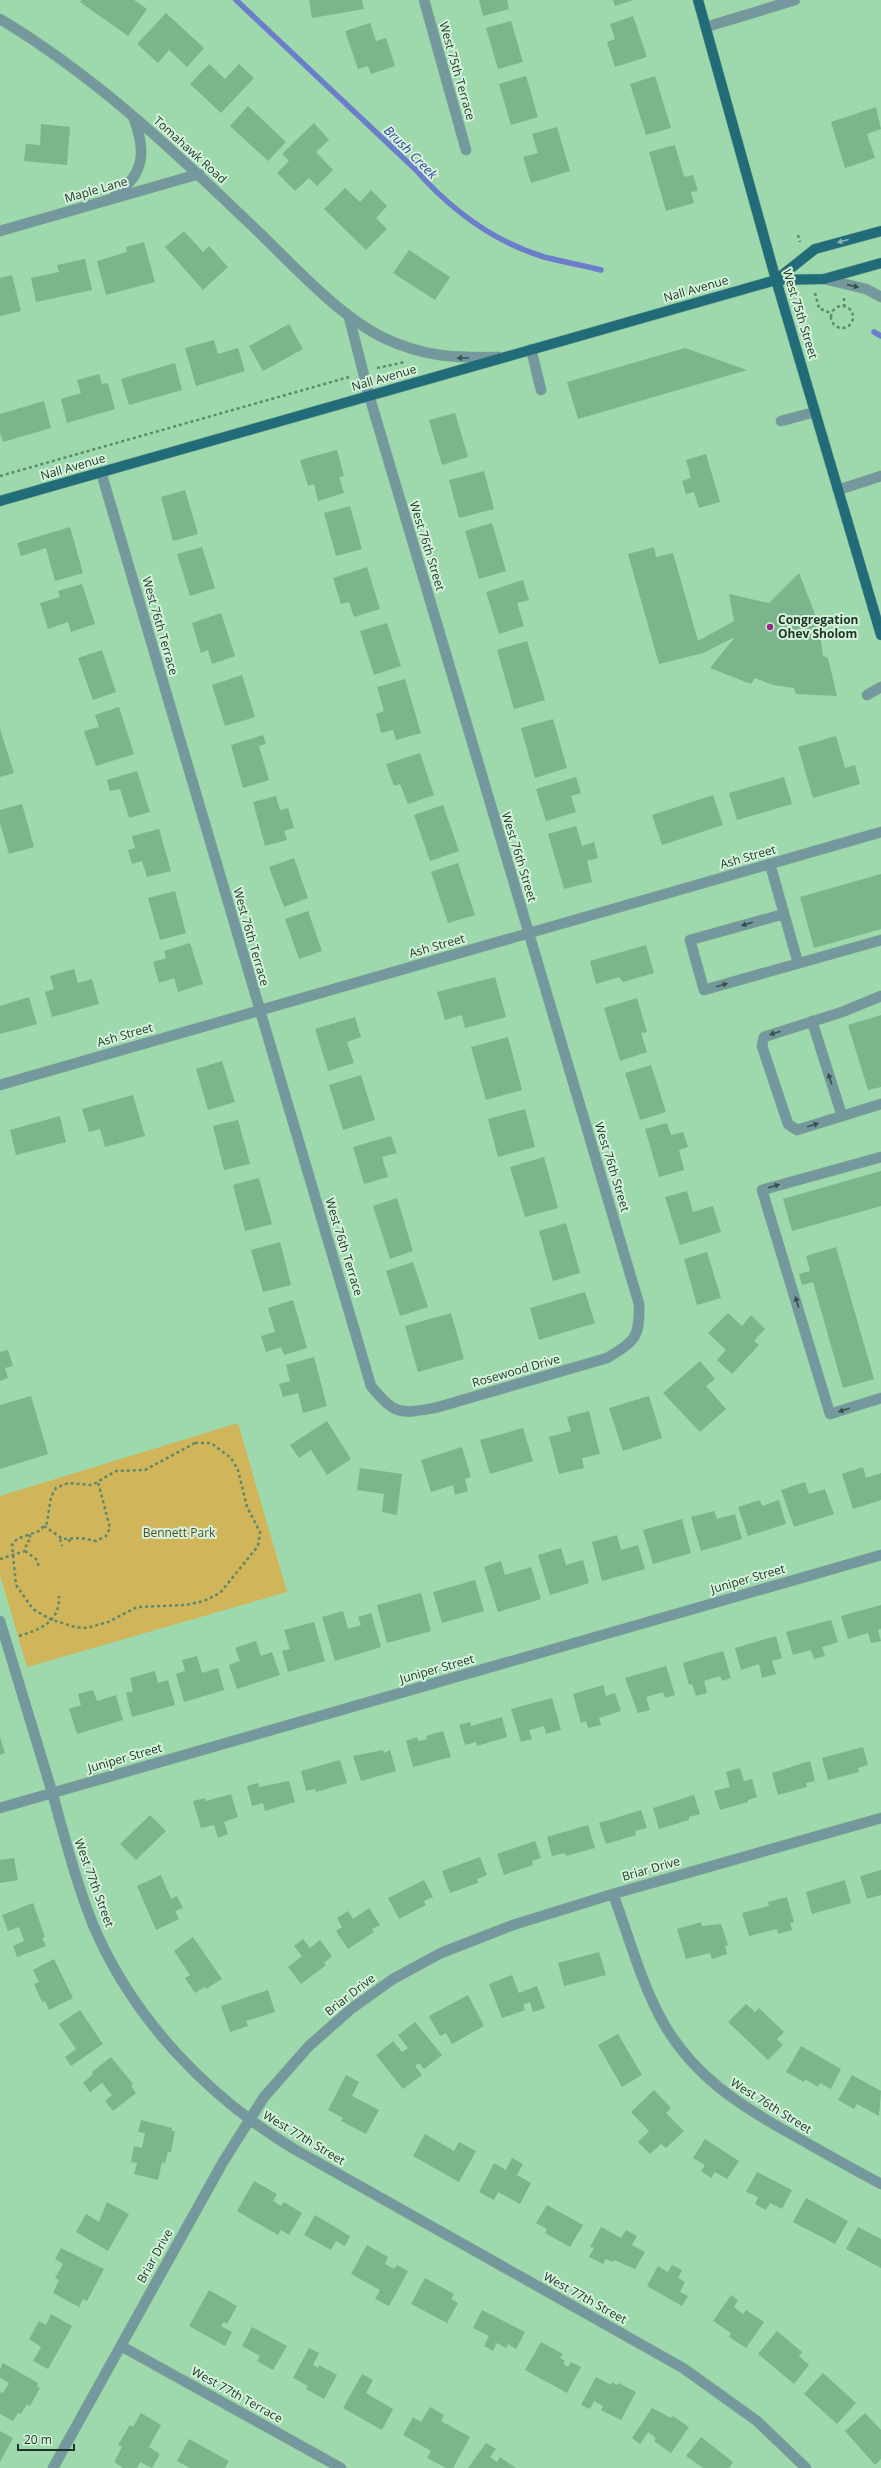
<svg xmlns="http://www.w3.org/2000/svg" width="881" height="2468" viewBox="0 0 881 2468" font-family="'Open Sans',sans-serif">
<rect width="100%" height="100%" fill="#9dd9ad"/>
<path fill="#d0b55a" d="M238 1423 287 1592 27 1667 0 1575V1496Z"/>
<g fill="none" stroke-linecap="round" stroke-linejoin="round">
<path stroke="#6c7dc9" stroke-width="5.5" d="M236 0 415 169C450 209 492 241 544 257 563 262 582 265 601 270
M874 332 881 336"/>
</g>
<path fill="#7ab58b" d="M82 0H134L147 9 128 36 80 2Z
M309 0H362L364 9 312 18Z
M479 0H507L509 9 483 16Z
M613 0H633L615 6Z
M166 13 204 48 187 67 169 50 158 63 137 44Z
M633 16 647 57 615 67 607 42 615 39 610 24Z
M511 21 523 62 498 69 486 28Z
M370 23 376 41 386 38 395 66 371 74 368 66 358 69 345 31Z
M209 64 225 79 239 64 254 78 221 113 190 84Z
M526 76 538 117 511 125 499 84Z
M655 76 671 128 646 135 630 84Z
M248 106 286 142 268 161 230 126Z
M876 107 881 129 867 134 875 158 845 168 831 122Z
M314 123 329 140 316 152 333 170 317 186 309 178 295 191 277 173 289 161 282 154Z
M41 124 70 127 67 165 24 161 26 144 40 145Z
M557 127 570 171 531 183 523 157 538 153 532 134Z
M675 145 684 177 693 175 698 191 691 192 694 203 666 211 649 152Z
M345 188 360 202 371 190 387 206 376 218 387 229 366 250 324 209Z
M184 231 203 252 209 246 228 267 203 290 165 247Z
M144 242 155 282 106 295 97 261 127 252 126 247Z
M409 250 450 277 435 300 393 273Z
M85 259 92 290 36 302 31 278 59 272 57 265Z
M12 275 21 311 0 316V278Z
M289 324 303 349 263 371 249 346Z
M214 340 218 354 238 348 245 371 196 386 185 348Z
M685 348 747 370 578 419 567 382Z
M175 363 182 390 129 405 121 379Z
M99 374 102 384 108 383 115 409 67 423 61 399 81 393 77 380Z
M44 401 51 428 3 442 0 433V414Z
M455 413 468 457 442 465 429 420Z
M337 450 344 476 339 477 344 493 318 501 314 484 308 486 300 460Z
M706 454 720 502 699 508 694 492 686 494 682 481 691 478 686 460Z
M484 471 494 509 459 518 449 480Z
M185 490 198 534 173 541 161 497Z
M350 506 362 549 336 556 324 513Z
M492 523 506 571 479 579 465 531Z
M70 527 83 573 55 581 46 548 21 556 17 543Z
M202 547 215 588 190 596 177 554Z
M654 547 656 557 673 553 698 641 734 621 729 594 769 603 799 573 815 614 811 617 820 633 823 656 828 658 837 696 796 694 794 688 773 685 755 678 751 684 710 668 735 637 703 653 659 664 628 554Z
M367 567 380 609 354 617 349 602 341 604 333 578Z
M523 580 529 600 517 603 524 626 499 634 486 592Z
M82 584 95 624 71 632 68 622 48 629 40 603 60 597 58 591Z
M221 613 235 656 212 664 208 650 201 653 192 623Z
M387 623 401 666 374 675 360 631Z
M527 641 545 700 514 709 497 650Z
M102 650 116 692 93 700 78 658Z
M242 675 255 717 225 726 212 685Z
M405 679 421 733 396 740 393 730 381 733 376 714 384 711 377 687Z
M119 707 134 754 96 766 84 731 99 727 95 715Z
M553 719 567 768 535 778 521 728Z
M0 729 14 773 0 777Z
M263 735 266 744 259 746 269 780 243 788 231 745Z
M836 736 845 768 855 765 860 784 813 798 798 747Z
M420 753 434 795 408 804 400 784 394 786 386 764Z
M137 771 150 812 129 818 120 789 110 791 107 780Z
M576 777 581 793 571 796 576 812 546 821 536 789Z
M784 777 792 804 737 820 729 793Z
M713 795 723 825 662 845 652 815Z
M276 796 280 810 288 808 294 828 284 831 287 840 265 846 253 802Z
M22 804 34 847 9 854 0 823V810Z
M443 805 459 851 430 861 414 815Z
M576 826 582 846 594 842 598 858 587 861 592 882 564 889 548 834Z
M159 829 171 871 147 877 142 861 132 864 128 850 135 848 132 836Z
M294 858 308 898 284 907 269 867Z
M458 863 475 915 448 923 431 872Z
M881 874V929L814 948 800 897Z
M175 891 186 933 160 940 148 898Z
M308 911 322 951 299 959 285 919Z
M190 943 203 984 178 992 174 978 159 983 153 962 166 958 164 951Z
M646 945 654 973 623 982 619 977 596 984 590 961Z
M74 969 78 983 92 979 99 1004 52 1017 45 992 54 989 50 976Z
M495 977 506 1017 465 1028 462 1015 445 1020 437 992Z
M29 997 37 1024 0 1034V1006Z
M637 998 647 1032 641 1033 647 1052 620 1061 604 1008Z
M881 1015V1087L868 1090 848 1025Z
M355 1017 361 1037 347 1042 354 1063 328 1071 315 1029Z
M508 1037 522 1090 486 1100 471 1047Z
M222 1061 235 1102 208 1110 196 1069Z
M651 1065 666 1112 640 1120 625 1073Z
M361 1075 375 1120 343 1130 329 1085Z
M133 1095 145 1136 105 1147 100 1129 89 1132 82 1109Z
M525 1109 535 1147 498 1157 488 1119Z
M60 1116 66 1142 16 1155 10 1130Z
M238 1120 250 1164 224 1170 213 1126Z
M667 1123 671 1135 683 1132 688 1147 679 1150 684 1170 659 1177 645 1129Z
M391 1136 397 1153 382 1157 388 1177 364 1184 353 1147Z
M544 1157 558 1208 525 1217 510 1167Z
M881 1171V1206L792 1231 783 1199Z
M259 1178 272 1224 245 1231 233 1185Z
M687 1191 693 1212 713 1206 721 1232 680 1245 665 1197Z
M397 1198 413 1251 390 1259 373 1206Z
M566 1223 580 1273 553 1281 539 1231Z
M280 1242 291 1285 263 1292 251 1250Z
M836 1247 874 1379 843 1388 813 1282 802 1285 799 1274 810 1271 806 1256Z
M707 1252 721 1298 697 1305 684 1259Z
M413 1262 428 1307 400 1316 386 1271Z
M585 1292 595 1323 539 1340 530 1308Z
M293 1300 307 1348 284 1355 281 1347 266 1352 261 1336 275 1332 268 1308Z
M451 1313 464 1359 418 1372 405 1326Z
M728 1313 742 1326 751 1315 765 1329 754 1341 759 1345 732 1374 717 1360 726 1350 708 1333Z
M8 1350 13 1366 5 1368 8 1378 0 1381V1352Z
M314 1357 327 1406 303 1413 298 1393 283 1397 279 1384 290 1381 286 1365Z
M700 1361 715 1379 706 1386 726 1409 700 1432 663 1393Z
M31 1396 48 1454 0 1469V1405Z
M649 1396 662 1438 623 1451 609 1408Z
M589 1411 600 1454 582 1458 584 1468 559 1474 549 1437 571 1431 567 1417Z
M327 1421 351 1459 327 1475 311 1450 299 1458 290 1445Z
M523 1428 533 1461 490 1474 480 1440Z
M462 1447 471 1477 465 1479 468 1491 455 1495 453 1485 431 1492 421 1460Z
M863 1467 866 1478 881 1473V1500L853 1509 842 1474Z
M360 1468 402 1474 397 1515 382 1512 384 1494 357 1490Z
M805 1482 809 1494 825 1489 834 1514 794 1527 781 1490Z
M760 1500 762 1506 779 1500 786 1524 748 1536 738 1507Z
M714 1511 717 1519 735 1514 742 1539 701 1551 691 1517Z
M682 1519 691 1553 653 1564 643 1530Z
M617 1535 621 1550 638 1545 645 1569 602 1581 592 1542Z
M561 1548 566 1565 583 1560 589 1583 550 1595 538 1555Z
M501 1561 505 1575 531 1567 541 1599 498 1612 484 1567Z
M475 1580 484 1611 442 1623 433 1592Z
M421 1593 431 1631 387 1643 377 1605Z
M881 1605V1629L878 1630 881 1641 871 1643 868 1633 848 1639 841 1616Z
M343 1611 348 1629 361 1625 358 1617 371 1613 381 1647 335 1661 322 1617Z
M831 1620 838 1642 822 1647 825 1656 814 1659 811 1650 793 1655 786 1632Z
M314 1622 325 1661 288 1672 282 1651 290 1649 284 1630Z
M776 1636 782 1658 772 1661 776 1674 762 1678 759 1664 741 1670 735 1648Z
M256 1641 261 1656 272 1652 280 1675 237 1689 229 1665 240 1661 235 1648Z
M723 1651 731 1678 722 1681 720 1676 704 1681 707 1693 696 1696 692 1684 689 1685 683 1663Z
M197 1656 202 1673 218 1668 224 1690 184 1702 176 1674 185 1671 182 1660Z
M666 1666 675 1695 665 1698 663 1692 646 1697 650 1710 638 1713 625 1678Z
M155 1671 158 1683 168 1680 175 1705 132 1717 126 1693 133 1691 130 1678Z
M603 1685 606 1696 615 1693 621 1711 599 1718 601 1725 588 1728 586 1721 581 1723 573 1694Z
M93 1690 97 1701 116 1695 123 1720 77 1734 69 1709 81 1705 78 1694Z
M552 1698 561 1730 546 1734 544 1726 529 1730 532 1739 521 1742 511 1709Z
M502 1717 507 1737 477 1746 476 1742 465 1745 459 1725 470 1722 471 1726Z
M443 1731 451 1757 413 1767 406 1741 417 1737 418 1741 427 1739 426 1736Z
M0 1737 5 1753 0 1755Z
M863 1747 868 1765 858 1768 859 1772 828 1780 822 1758Z
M383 1750 384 1753 390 1750 396 1771 361 1781 353 1756Z
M340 1760 347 1783 316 1792 315 1789 306 1791 301 1771Z
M810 1761 815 1781 806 1783 807 1787 778 1795 772 1773Z
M740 1768 744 1781 752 1779 757 1797 748 1800V1802L720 1810 714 1791 730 1787 726 1772Z
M289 1781 295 1802 265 1811 263 1803 252 1806 247 1786 258 1783 259 1787Z
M231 1794 238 1817 224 1822 228 1834 218 1838 214 1825 201 1828 193 1801 205 1798 206 1801Z
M694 1795 700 1814 689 1817V1820L659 1829 653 1808Z
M641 1810 647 1828 635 1831 636 1835 606 1844 599 1823Z
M150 1815 166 1831 136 1860 120 1844Z
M588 1825 595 1848 566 1856 565 1853 552 1856 547 1837Z
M535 1841 541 1858 532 1861 533 1865 504 1875 497 1854Z
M480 1857 487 1875 477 1879 478 1883 450 1893 442 1871Z
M14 1858 18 1880 0 1883V1860Z
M881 1870V1895L867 1899 860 1876Z
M161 1875 171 1899 177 1896 183 1908 175 1911 179 1919 156 1930 137 1886Z
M424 1880 433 1897 424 1901 426 1905 399 1919 388 1898Z
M845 1880 851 1903 812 1914 806 1892Z
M787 1897 794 1922 790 1923 792 1930 778 1934 777 1929 749 1936 742 1913 769 1906 768 1902Z
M33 1903 45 1937 42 1938 46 1946 17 1957 13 1946 24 1941 19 1927 8 1931 2 1915Z
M369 1908 380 1925 372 1929 374 1932 348 1949 336 1931 342 1927 337 1918 348 1911 353 1919Z
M701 1922 702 1926 721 1924 728 1945 725 1946 727 1954 712 1959 710 1953 686 1959 677 1929Z
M193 1937 222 1979 206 1989 205 1987 195 1993 185 1978 190 1975 174 1951Z
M303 1939 310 1948 320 1940 332 1956 324 1963 326 1965 301 1984 288 1967 302 1956 294 1946Z
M599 1952 606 1975 564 1986 558 1963Z
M54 1959 73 1998 49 2010 45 2001 42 2002 34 1984 39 1982 33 1970Z
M512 1975 519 1993 537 1986 545 2008 533 2012 530 2002 523 2005 525 2010 502 2018 489 1984Z
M268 1990 275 2012 246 2021 248 2026 230 2032 221 2006Z
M468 1995 484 2026 452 2044 446 2033 440 2036 429 2016Z
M746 2004 755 2012 759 2008 784 2032 777 2039 783 2045 768 2060 728 2022Z
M80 2010 103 2044 71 2066 65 2057 76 2049 59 2024Z
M415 2022 442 2055 424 2069 419 2063 415 2066 422 2075 403 2089 376 2055 393 2041 402 2052 408 2048 398 2035Z
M618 2034 642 2075 622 2087 598 2045Z
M801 2046 841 2069 831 2089 820 2083 818 2087 805 2079 804 2082 786 2072Z
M111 2057 133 2084 131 2086 136 2093 113 2111 105 2101 112 2095 102 2083 90 2092 83 2083 93 2074 92 2072Z
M346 2075 359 2082 352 2096 379 2110 366 2134 341 2121 343 2118 328 2110Z
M852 2075 881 2091 879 2116 857 2104 854 2109 838 2100Z
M654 2090 671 2108 666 2113 684 2131 666 2148 661 2144 650 2154 638 2142 649 2131 631 2112Z
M141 2120 172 2128V2131H175L171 2152H168L165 2163 162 2162 158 2180 134 2174 137 2163 131 2162 134 2146 142 2148 145 2133 138 2132Z
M425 2134 454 2151 459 2142 476 2151 459 2182 413 2156Z
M705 2139 739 2161 727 2179 715 2172 711 2178 701 2171 705 2165 693 2158Z
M512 2158 523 2164 517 2175 531 2183 520 2204 498 2192 494 2200 479 2192 494 2163 506 2170Z
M757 2172 792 2190 782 2209 770 2203 766 2210 755 2204 758 2197 746 2192Z
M254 2181 277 2194 273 2201 281 2206 284 2202 302 2213 289 2235 281 2230 278 2235 237 2211Z
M806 2198 848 2221 835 2244 793 2222Z
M107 2202 129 2214 108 2251 76 2232 86 2214 99 2222Z
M547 2205 583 2225 570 2247 545 2233 547 2229 536 2223Z
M315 2215 350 2236 345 2246 336 2241 331 2250 304 2235Z
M601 2227 621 2238 626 2230 637 2236 632 2245 645 2252 635 2269 614 2260 612 2262 606 2259 603 2264 589 2257 594 2248 590 2247Z
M858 2227 881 2239V2268L846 2249Z
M367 2245 388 2257 385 2264 394 2269 397 2265 408 2271 389 2306 375 2299 380 2290 351 2274Z
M61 2248 104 2269 87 2301 83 2299 79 2307 53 2293 59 2280 55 2278 63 2264 55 2259Z
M672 2265 682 2270 678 2278 685 2282 680 2292 688 2296 682 2306 647 2286 658 2266 668 2272Z
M425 2278 454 2294 451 2299 458 2303 447 2323 411 2304Z
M209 2290 237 2306 227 2324 224 2322 221 2326 232 2332 225 2346 189 2326Z
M731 2295 738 2300 734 2307 743 2314 746 2310 764 2322 746 2348 729 2337 731 2333 713 2321Z
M482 2310 525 2332 516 2349 508 2344 506 2348 497 2343 493 2351 484 2346 489 2336 473 2328Z
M51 2314 72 2326 48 2369 33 2361 41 2347 29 2339 39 2321 46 2325Z
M252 2327 287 2346 273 2370 257 2361 260 2356 242 2346Z
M777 2331 802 2352 799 2356 809 2365 794 2384 758 2354Z
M541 2342 563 2354 560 2358 565 2361 563 2364 568 2367 571 2362 581 2367 567 2393 525 2370Z
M309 2348 319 2353 313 2365 318 2368 319 2365 337 2375 324 2399 306 2389 308 2386 293 2378Z
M3 2363 38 2383 37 2386 40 2388 30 2406 27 2404 21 2414 18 2413 13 2421 0 2414V2392L3 2393 9 2383 0 2378V2369Z
M823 2373 856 2403 837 2424 804 2394Z
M362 2374 373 2380 366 2393 393 2409 382 2430 343 2408Z
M596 2377 611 2385 612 2382 617 2385 619 2383 636 2392 621 2420 601 2410 603 2406 594 2401 590 2409 581 2405Z
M430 2407 444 2415 441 2421 470 2437 453 2468H446L427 2458 431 2451 403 2435 413 2417 421 2422Z
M652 2408 671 2418 673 2416 689 2427 671 2453 654 2441 656 2438 648 2432 640 2444 632 2438Z
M141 2413 161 2425 149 2447 160 2454 152 2468 140 2462 137 2468H123L114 2462 122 2447 118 2445 130 2425 133 2427Z
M865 2413 881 2430V2459L875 2465 845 2431Z
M0 2431 13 2438 0 2462Z
M701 2437 733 2462 729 2468H703L686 2456Z
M189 2439 229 2461 225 2468H190L177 2461Z
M486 2443 496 2449 490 2457 497 2462 500 2457 516 2468H468Z"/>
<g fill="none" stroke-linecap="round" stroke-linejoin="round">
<g stroke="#81b58f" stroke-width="11">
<path id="minor" d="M424 0 466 150
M0 19C92 74 170 147 247 221 287 258 335 314 384 338 424 357 455 358 498 357
M706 27 795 0
M115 195C145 174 146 151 134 119
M0 231 199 174
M824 279 866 289 881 297
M531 349 541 390
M781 421 815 412
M101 472 371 1386C395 1415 399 1414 435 1408L607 1358C635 1341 640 1338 639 1304L369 395 349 317
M838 490 881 476
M867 695 881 687
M770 864 798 963
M784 914 690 940 704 990 881 940
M881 996 842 1012 764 1037 762 1046 788 1124 797 1130 881 1104
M812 1021 842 1116
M0 1085 881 832
M881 1157 762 1190 830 1414 881 1398
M0 1621C17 1678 35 1735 52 1792 65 1838 76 1883 94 1927 134 2020 208 2097 294 2149L683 2368 757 2421 806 2468
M0 1808 881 1555
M613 1894C629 1936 641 1984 664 2024 694 2076 739 2105 791 2134 821 2151 851 2168 881 2184
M121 2346 341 2468
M53 2468 223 2162 264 2097 309 2046 351 2009 393 1979 441 1953 513 1925 613 1894 881 1818"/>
</g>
<g stroke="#81b58f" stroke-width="11">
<path id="major" d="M698 0 776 280 881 635
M776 280 815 249 881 231
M0 501 776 280 824 279 881 263"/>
</g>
<path stroke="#5e896a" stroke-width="2.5" stroke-dasharray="3 3" stroke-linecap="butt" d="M798 235 800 242
M815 293 819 308
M831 317a11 11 0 1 1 22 0a11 11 0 1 1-22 0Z
M844 307V297
M821 309 832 314
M377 368 405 362
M0 476 349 377
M195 1443H211L231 1458 238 1470 247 1507 260 1532 258 1546 220 1593 204 1601 186 1605 137 1607 108 1622 87 1628 75 1627 52 1620 33 1609 16 1585 12 1545 17 1539 39 1531 47 1523 51 1497 56 1488 68 1483 92 1485 116 1471 145 1470Z
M44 1526 63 1539 81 1538 96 1541 106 1536 110 1528 98 1482
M60 1539 62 1546
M69 1539 70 1544
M25 1551 36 1559 39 1567
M0 1559 25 1551 27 1542 31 1539 29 1534
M19 1636C41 1629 60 1622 59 1596"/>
<use href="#minor" stroke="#75979e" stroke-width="10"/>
<use href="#major" stroke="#226c7a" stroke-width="10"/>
</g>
<defs><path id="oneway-solid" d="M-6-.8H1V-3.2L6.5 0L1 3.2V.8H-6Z"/></defs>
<use fill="#84b6af" href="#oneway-solid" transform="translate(843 241) rotate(165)"/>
<g fill="#375249">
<use href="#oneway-solid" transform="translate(853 286) rotate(13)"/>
<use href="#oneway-solid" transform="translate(463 358) rotate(180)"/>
<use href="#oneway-solid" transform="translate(747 924) rotate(164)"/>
<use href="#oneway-solid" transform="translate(722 985) rotate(-16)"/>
<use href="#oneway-solid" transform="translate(775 1033) rotate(162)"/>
<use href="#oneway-solid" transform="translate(830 1079) rotate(-108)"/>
<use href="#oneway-solid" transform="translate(813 1125) rotate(-17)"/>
<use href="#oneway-solid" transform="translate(774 1186) rotate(-16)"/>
<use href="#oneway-solid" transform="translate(797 1302) rotate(-107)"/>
<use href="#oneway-solid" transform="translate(844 1410) rotate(163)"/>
</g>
<circle fill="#96298a" stroke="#d4f2db" stroke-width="1.5" cx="770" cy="627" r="4"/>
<g text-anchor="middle" stroke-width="4" stroke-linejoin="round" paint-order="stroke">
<g font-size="12" fill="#1d3524" stroke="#d4f2db">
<text transform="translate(457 71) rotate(74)" y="4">West 75th Terrace</text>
<text transform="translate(190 150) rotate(42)" y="4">Tomahawk Road</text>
<text transform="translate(96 190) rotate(-16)" y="4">Maple Lane</text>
<text transform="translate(696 289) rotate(-16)" y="4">Nall Avenue</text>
<text transform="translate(800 314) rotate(73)" y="4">West 75th Street</text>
<text transform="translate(384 378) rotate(-16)" y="4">Nall Avenue</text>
<text transform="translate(73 467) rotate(-16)" y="4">Nall Avenue</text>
<text transform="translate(427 546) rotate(73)" y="4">West 76th Street</text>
<text transform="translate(160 626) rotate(74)" y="4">West 76th Terrace</text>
<text transform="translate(519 857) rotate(73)" y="4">West 76th Street</text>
<text transform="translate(748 857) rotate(-16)" y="4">Ash Street</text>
<text transform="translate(251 937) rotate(74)" y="4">West 76th Terrace</text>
<text transform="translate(437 946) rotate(-16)" y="4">Ash Street</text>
<text transform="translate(125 1035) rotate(-16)" y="4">Ash Street</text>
<text transform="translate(612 1167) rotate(73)" y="4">West 76th Street</text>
<text transform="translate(344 1247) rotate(73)" y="4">West 76th Terrace</text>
<text transform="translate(516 1371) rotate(-16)" y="4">Rosewood Drive</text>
<text transform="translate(748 1579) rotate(-16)" y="4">Juniper Street</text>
<text transform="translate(437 1669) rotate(-16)" y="4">Juniper Street</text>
<text transform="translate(125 1758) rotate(-16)" y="4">Juniper Street</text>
<text transform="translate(651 1869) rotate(-16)" y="4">Briar Drive</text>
<text transform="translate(94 1883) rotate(70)" y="4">West 77th Street</text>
<text transform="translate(350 1995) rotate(-38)" y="4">Briar Drive</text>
<text transform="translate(771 2106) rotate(32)" y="4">West 76th Street</text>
<text transform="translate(304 2138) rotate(31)" y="4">West 77th Street</text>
<text transform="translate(155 2256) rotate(-61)" y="4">Briar Drive</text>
<text transform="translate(585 2298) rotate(29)" y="4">West 77th Street</text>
<text transform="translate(237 2395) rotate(29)" y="4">West 77th Terrace</text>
</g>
<g font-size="12" font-weight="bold" fill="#1d3524" stroke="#d4f2db" text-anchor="start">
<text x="778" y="624">Congregation<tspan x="778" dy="14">Ohev Sholom</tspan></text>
</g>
<g font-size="12" fill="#584c25" stroke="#d4f2db">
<text x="179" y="1537">Bennett Park</text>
</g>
<g font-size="13" font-style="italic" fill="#37439e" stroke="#d4f2db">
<text transform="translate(411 152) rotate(45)" y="5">Brush Creek</text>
</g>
</g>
<path d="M18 2444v6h56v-6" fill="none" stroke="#1d3524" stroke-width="2"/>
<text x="24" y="2444" font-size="12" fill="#1d3524" stroke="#d4f2db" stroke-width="3" paint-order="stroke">20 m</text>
</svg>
